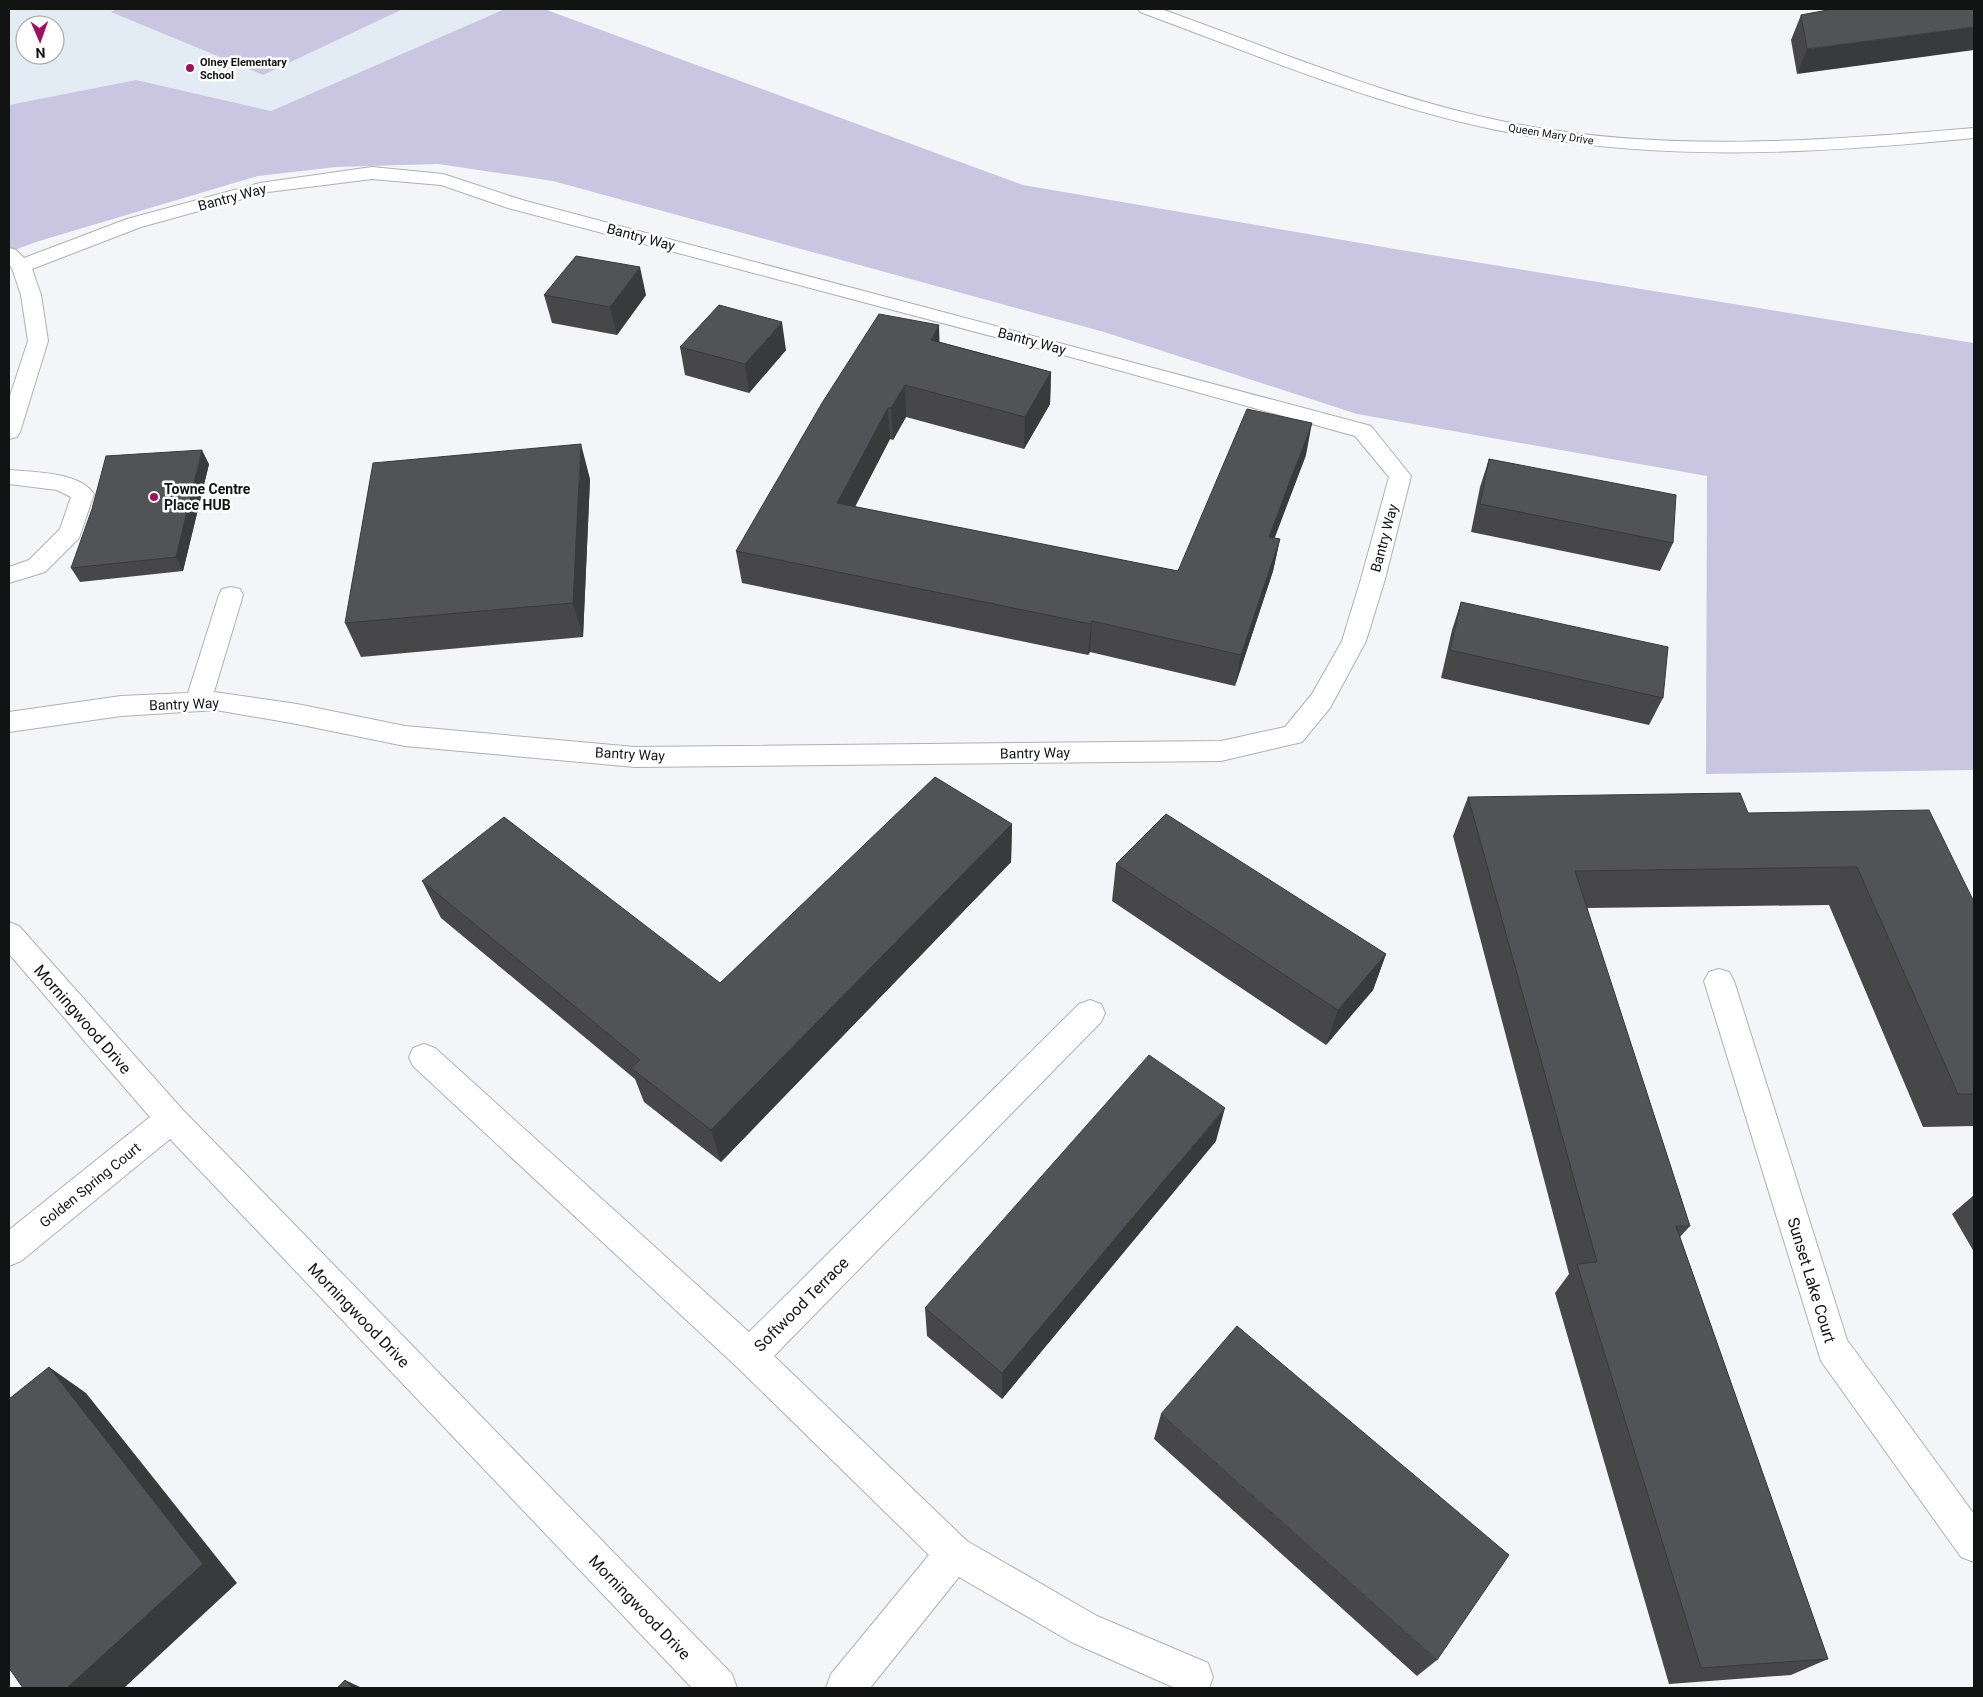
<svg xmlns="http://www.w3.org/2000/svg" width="1983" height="1697" viewBox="0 0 1983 1697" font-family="Roboto,sans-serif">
<rect width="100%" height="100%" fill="#f3f5f8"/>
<path fill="#e3ebf4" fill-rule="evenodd" d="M9 9H505L271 111 136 80 9 105ZM25 25H55V55H25Z"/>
<path fill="#cac6e2" d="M117 9H403L263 75 111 12Z
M505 9H544L1023 185 1401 250 1974 343V770L1706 774 1707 476 1357 414 1104 332 553 181 438 164 336 167 258 176 39 241 9 252V105L136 80 271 111Z"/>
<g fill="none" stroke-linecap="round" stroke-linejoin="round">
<g stroke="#aeb0b3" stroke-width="2">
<path id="minor" d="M1138 9H1161C1276 50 1390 99 1511 123 1664 153 1820 141 1974 128V138C1821 153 1664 163 1512 133 1384 109 1262 57 1140 12Z
M372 167 443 174 522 200 1371 426 1411 476 1385 579 1366 641 1330 708 1302 742 1221 761 635 767 405 746 297 724 216 710 121 716 9 732V712L121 696 188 693 219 595 222 589 231 587 240 589 243 595 214 692 297 704 405 726 635 747 1221 741 1285 727 1312 694 1342 641 1361 579 1389 477 1355 436 1078 359 508 208 441 185 372 179 268 192 141 227 32 269 41 295 48 341 20 432 17 437 9 439V399L28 341 21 295 12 268 9 265V248L16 250 24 258 127 219 260 183Z
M9 470C33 472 80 472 94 494L79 538 45 572 9 583V567L29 560 60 529 71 497 57 490 9 484Z
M9 922 19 926 182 1109 732 1674 737 1688H692L170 1139 21 1261 9 1266V1230L150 1117 9 954Z
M1719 969 1729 972 1734 981 1847 1340 1974 1514V1562L1961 1557 1821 1361 1704 981 1709 972Z
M1090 1000 1101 1004 1105 1013 1101 1022 774 1356 967 1541 1097 1616 1208 1663 1213 1677 1209 1688H1175L1071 1642 959 1577 870 1688H826L831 1674 929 1555 738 1368 413 1066 409 1057 413 1048 424 1044 435 1048 749 1332 1079 1004Z"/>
</g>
<use href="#minor" fill="#fff" fill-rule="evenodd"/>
</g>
<path fill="#47474a" d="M1833 9 1797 74 1791 40 1801 15Z
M544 295H646L617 335 552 323Z
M940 342 1051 372 1050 404 1024 449 906 417 893 440 890 439 855 507 1178 571 1306 455 1274 538 1280 539 1273 571 1235 686 1090 652 1088 655 742 583 736 551Z
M680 347 786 350 749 393 685 375Z
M1489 459 1673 543 1660 571 1471 532 1480 487Z
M209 464 183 571 80 582 71 568Z
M590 479 583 637 361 657 345 623Z
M1461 602 1663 698 1649 725 1441 678 1452 630Z
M1468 797 1748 813 1974 902V1126L1923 1127 1829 905 1587 908 1690 1226 1680 1237 1828 1659 1791 1675 1669 1684 1555 1293 1569 1274 1453 836Z
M1012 824 1011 862 721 1162 644 1102 635 1079 441 918 422 881 720 983Z
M1116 864 1386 954 1373 990 1326 1045 1112 901Z
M1216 1141 1002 1399 927 1336 925 1308Z
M1974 1195V1252L1952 1214Z
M1161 1414 1437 1660 1417 1676 1154 1439Z"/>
<path fill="#393a3c" d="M1974 27V50L1797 74 1807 49Z
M640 267 646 295 617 335 610 307Z
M782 322 786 350 749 393 745 364Z
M939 325 940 357 931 340Z
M1051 372 1050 404 1024 449 1025 417Z
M905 385 906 417 893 440 891 408Z
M888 408 890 439 840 535 837 503Z
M1312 423 1306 455 1263 569 1269 537Z
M581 444 590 479 583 637 573 603Z
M202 450 209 464 183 571 176 557Z
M1280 539 1273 571 1235 686 1241 655Z
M1092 621 1090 652 1088 655 1091 624Z
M1012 824 1011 862 721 1162 711 1130Z
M1386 954 1373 990 1326 1045 1338 1010Z
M1225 1108 1216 1141 1002 1399V1373Z
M49 1367 86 1393 237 1583 124 1688H67Z
M345 1680 362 1688H353Z"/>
<path fill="#525356" stroke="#393a3c" d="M1833 9H1974V27L1807 49 1801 15Z
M576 256 640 267 610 307 544 295Z
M719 305 782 322 745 364 680 347Z
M879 314 939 325 931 340 1051 372 1025 417 905 385 891 408H888L837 503 1178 571 1247 409 1312 423 1269 537 1280 539 1241 655 1092 621 1091 624 736 551 822 403Z
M581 444 573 603 345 623 373 463Z
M202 450 176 557 71 568 92 509 106 456Z
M1489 459 1676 495 1673 543 1480 504Z
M1461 602 1668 647 1663 698 1450 650Z
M935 777 1012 824 711 1130 631 1068 640 1060 422 881 504 817 720 983Z
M1740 793 1748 813 1929 810 1974 902V1094H1958L1857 867 1575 871 1690 1226H1676L1828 1659 1701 1668 1577 1264 1597 1262 1468 797Z
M1166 814 1386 954 1338 1010 1116 864Z
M1149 1055 1225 1108 1002 1373 925 1308Z
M1237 1326 1509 1555 1437 1660 1161 1414Z
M49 1367 203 1564 67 1688H23L9 1668V1399Z
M345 1680 353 1688H337Z"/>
<g fill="#9c1160" stroke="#fff" stroke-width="2">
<circle cx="190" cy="68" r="5"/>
<circle cx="154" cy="497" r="5"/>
</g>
<g text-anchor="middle" stroke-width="5" stroke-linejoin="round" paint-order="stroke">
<g font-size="11" font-weight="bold" fill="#121313" stroke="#fff" text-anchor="start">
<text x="200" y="66">Olney Elementary<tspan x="200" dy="13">School</tspan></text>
</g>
<g font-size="11" fill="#121313" stroke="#fff">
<text transform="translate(1551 134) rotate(9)" y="4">Queen Mary Drive</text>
</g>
<g font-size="14" fill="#121313" stroke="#fff">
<text transform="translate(232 197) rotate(-15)" y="5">Bantry Way</text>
<text transform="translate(641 237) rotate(15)" y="5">Bantry Way</text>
<text transform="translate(1032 341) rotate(15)" y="5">Bantry Way</text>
<text transform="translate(1384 538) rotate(-75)" y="5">Bantry Way</text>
<text transform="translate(184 704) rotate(-2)" y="5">Bantry Way</text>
<text transform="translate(1035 753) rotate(-1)" y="5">Bantry Way</text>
<text transform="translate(630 754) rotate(3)" y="5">Bantry Way</text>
<text transform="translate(90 1185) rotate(-39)" y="5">Golden Spring Court</text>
</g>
<g font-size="14" font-weight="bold" fill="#121313" stroke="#fff" text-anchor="start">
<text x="164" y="494">Towne Centre<tspan x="164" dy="16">Place HUB</tspan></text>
</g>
<g font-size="16" fill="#121313" stroke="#fff">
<text transform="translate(83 1019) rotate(49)" y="6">Morningwood Drive</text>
<text transform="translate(1812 1280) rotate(73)" y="6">Sunset Lake Court</text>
<text transform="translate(801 1304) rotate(-45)" y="6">Softwood Terrace</text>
<text transform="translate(359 1315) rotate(46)" y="6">Morningwood Drive</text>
<text transform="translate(640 1607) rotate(46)" y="6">Morningwood Drive</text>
</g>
</g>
<rect width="1983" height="1697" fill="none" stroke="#121313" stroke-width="20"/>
<g transform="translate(40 40) rotate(178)"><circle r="24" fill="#ffffff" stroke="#a0a1a1"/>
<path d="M0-4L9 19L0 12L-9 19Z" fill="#9c1160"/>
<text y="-8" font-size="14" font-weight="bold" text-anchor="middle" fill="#121313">N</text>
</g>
</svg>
